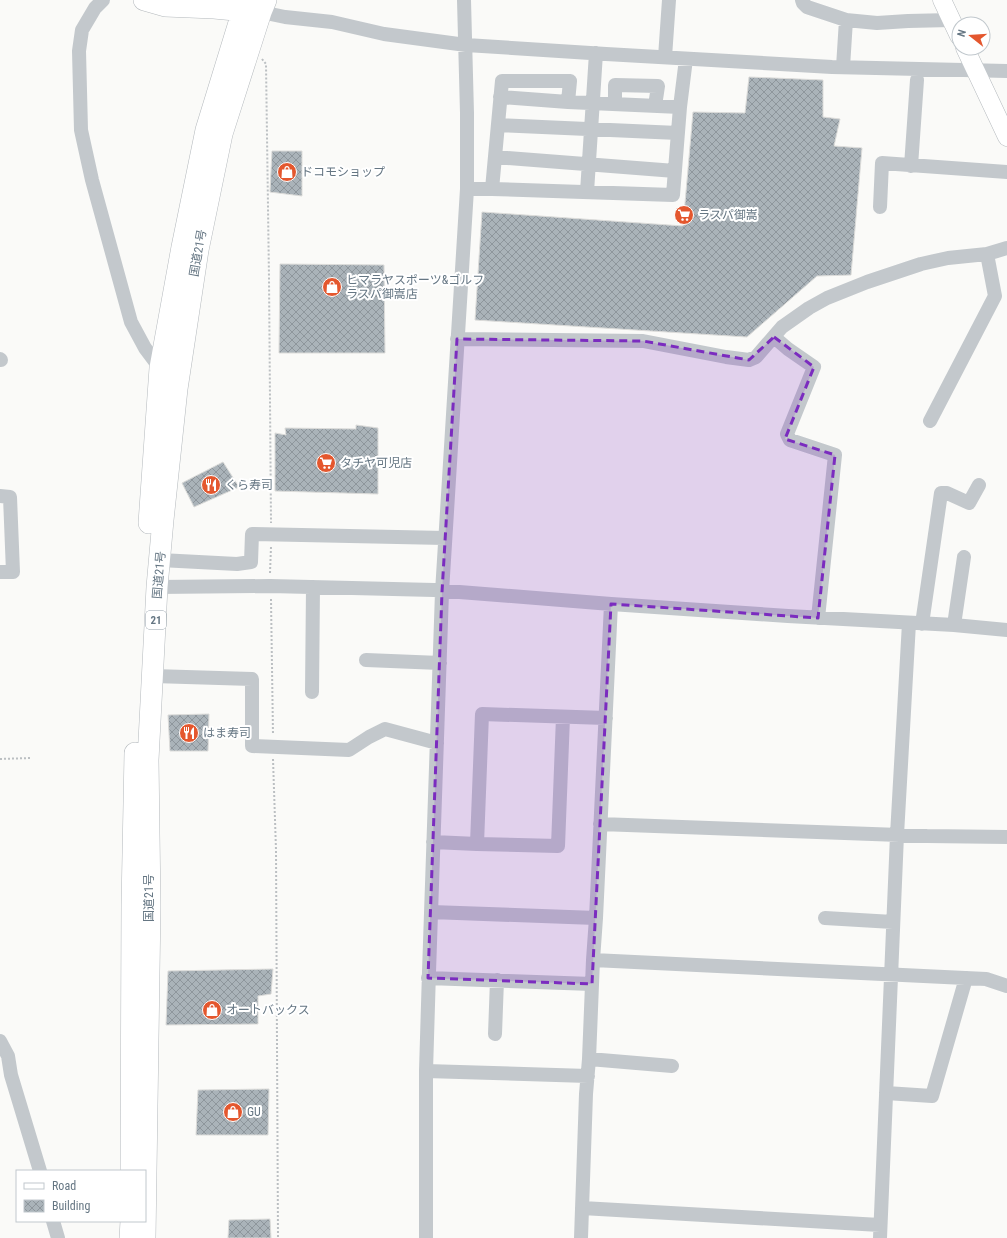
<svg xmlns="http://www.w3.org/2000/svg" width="1007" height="1238" viewBox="0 0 1007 1238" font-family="'Roboto Condensed','Noto Sans JP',sans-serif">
<defs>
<pattern id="building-cross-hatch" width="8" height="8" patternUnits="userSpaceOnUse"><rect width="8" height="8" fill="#aab3b9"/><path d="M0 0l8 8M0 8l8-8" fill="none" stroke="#8e969c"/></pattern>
</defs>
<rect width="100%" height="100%" fill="#fafaf8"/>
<path fill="url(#building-cross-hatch)" stroke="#dcdcda" d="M749 77 823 80V117L840 119 834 146 862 148 851 275 817 276 747 337 475 320 482 212 683 226 693 112 745 113Z
M272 151H302V196L270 192Z
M280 264 384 265 385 353H279Z
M356 425 378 428V494L275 491V433L286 435 285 428 356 429Z
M223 462 239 487 194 507 182 483Z
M209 714 208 751H170L168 715Z
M273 969 271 994 258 996V1024L166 1025 168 971Z
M269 1089 268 1135H196L198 1090Z
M270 1219 271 1238H228L229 1220Z"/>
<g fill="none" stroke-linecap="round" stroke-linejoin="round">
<g stroke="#b5babe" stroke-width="19">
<path id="major" d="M942 0 959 36
M965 48 1007 137"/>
</g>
<g stroke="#b4b9bd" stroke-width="22">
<path id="highway" d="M144 0 165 6 214 8 256 12
M149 523 160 368 182 247 206 130 246 0
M131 1171 132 905 135 753
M130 1238 131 1221
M145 1238 150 906 148 760 157 587 163 520 177 389 198 250 222 134 261 12 266 0"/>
</g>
<path stroke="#bbbfc2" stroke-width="2" stroke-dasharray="2 2" stroke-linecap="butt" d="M262 59 266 64 269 279 271 523
M270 573 271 547
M271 599 273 735
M0 759 30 758
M273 759 276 850 278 1238"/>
<path stroke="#c3c8cc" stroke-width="14" d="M103 0 95 8 82 30 79 51 81 130 92 180 131 322 145 348 160 368
M802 0 803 3 807 7 846 20 877 23 908 21 951 20
M261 12 285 17 332 22 384 34 466 45 606 54 832 67 1007 71
M665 57 669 0
M843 67 846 20
M500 97 568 102
M615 104V85L658 86 655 106
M680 107 568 102 570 81H502L492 189 673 195 680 107 686 59
M498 125 678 133
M495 157 675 171
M911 166 917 80
M467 189H492
M587 192 596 53
M880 207 882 163 1007 172
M774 337 788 349 814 367 787 434 790 440 835 455 818 618
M457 339 643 341 726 357 749 360 756 357 782 327 809 308 827 298 867 282 921 264 948 258 987 254 1007 248
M0 359 1 360
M930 421 995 296 987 254
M0 496 10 497 13 572H0
M160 560 237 564 251 562 252 534 445 538
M157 587 270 586 434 590 611 604 788 616 954 625 1007 630
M922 624 941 493H947L969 503 979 485
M954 625 964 557
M366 660 440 663
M153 676 252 679V746L349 750 369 737 385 729 437 743
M312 692 313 587
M600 824 927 836 1007 837
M433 842 477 844 482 714 606 718
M477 844 558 846 563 717
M431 912 596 918
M825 918 893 922
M593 960 986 979 1007 986
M428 978 592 984
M495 1034 497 980
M0 1041 8 1056 11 1075 40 1171
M589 1059 672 1066
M426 1071 588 1076
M886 1093 932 1096 966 978
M582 1208 880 1225
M53 1221 58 1238
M426 1238V1071L429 972 442 592 467 189V113L464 0
M581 1238 586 1094 589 1059 593 960 596 918 611 604
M880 1238 897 835 909 623"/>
<use href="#major" stroke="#fff" stroke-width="18"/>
<use href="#highway" stroke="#fff" stroke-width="21"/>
</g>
<path fill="#7b2cbf" fill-opacity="0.2" stroke="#7b2cbf" stroke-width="3" stroke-dasharray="8 5" stroke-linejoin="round" d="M774 337 814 367 785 439 835 455 818 618 611 604 592 984 428 978 442 592 457 339 643 341 749 360Z"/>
<defs>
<g id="shop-disc" transform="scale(1)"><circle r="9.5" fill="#e4572e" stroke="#fff"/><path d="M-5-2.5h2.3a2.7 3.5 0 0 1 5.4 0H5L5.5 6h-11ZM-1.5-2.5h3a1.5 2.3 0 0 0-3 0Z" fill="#fff"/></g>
<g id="supermarket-disc" transform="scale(1)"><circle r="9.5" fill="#e4572e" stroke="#fff"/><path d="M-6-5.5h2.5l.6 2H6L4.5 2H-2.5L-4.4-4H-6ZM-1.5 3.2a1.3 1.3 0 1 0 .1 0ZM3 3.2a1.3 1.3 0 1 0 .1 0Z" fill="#fff"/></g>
<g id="restaurant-disc" transform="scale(1)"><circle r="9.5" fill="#e4572e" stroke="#fff"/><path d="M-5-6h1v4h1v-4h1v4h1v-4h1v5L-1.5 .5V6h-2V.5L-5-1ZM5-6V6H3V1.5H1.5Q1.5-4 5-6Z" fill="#fff"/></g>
</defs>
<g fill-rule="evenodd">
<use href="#shop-disc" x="287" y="172"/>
<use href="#supermarket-disc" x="684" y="215"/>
<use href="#shop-disc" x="332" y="287"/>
<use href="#supermarket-disc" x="326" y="463"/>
<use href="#restaurant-disc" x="211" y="485"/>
<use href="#restaurant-disc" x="189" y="733"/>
<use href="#shop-disc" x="212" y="1010"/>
<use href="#shop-disc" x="233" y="1112"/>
</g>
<g text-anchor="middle" stroke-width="4" stroke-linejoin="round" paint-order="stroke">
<rect fill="#fff" stroke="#939fa8" stroke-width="1" x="146" y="611" width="20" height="18" rx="3"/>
<g font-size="11" font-weight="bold" fill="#657683">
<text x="156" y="624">21</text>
</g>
<g font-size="12" fill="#657683" stroke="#fff" text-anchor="start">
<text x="301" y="176">ドコモショップ</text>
<text x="698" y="219">ラスパ御嵩</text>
<text x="346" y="284">ヒマラヤスポーツ&amp;ゴルフ<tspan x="346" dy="14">ラスパ御嵩店</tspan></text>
<text x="340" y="467">タチヤ可児店</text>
<text x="225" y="489">くら寿司</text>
<text x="203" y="737">はま寿司</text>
<text x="226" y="1014">オートバックス</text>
<text x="247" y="1116">GU</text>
</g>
<g font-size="12" fill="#657683" stroke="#fff">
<text transform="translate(198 253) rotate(-80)" y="4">国道21号</text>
<text transform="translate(159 575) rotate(-85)" y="4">国道21号</text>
<text transform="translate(149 898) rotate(-90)" y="4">国道21号</text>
</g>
</g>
<rect x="16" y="1170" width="130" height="52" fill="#ffffff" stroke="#c1c8cd"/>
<rect x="24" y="1183" width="20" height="6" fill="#ffffff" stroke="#c1c8cd"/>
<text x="52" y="1190" font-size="12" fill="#657683">Road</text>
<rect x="24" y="1200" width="20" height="12" fill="url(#building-cross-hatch)" stroke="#c1c8cd"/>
<text x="52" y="1210" font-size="12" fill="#657683">Building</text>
<g transform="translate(971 36) rotate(287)"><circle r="19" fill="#ffffff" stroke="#c1c8cd"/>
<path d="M0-3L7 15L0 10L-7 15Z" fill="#e4572e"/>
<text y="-6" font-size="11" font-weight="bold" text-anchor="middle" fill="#657683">N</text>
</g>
</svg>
